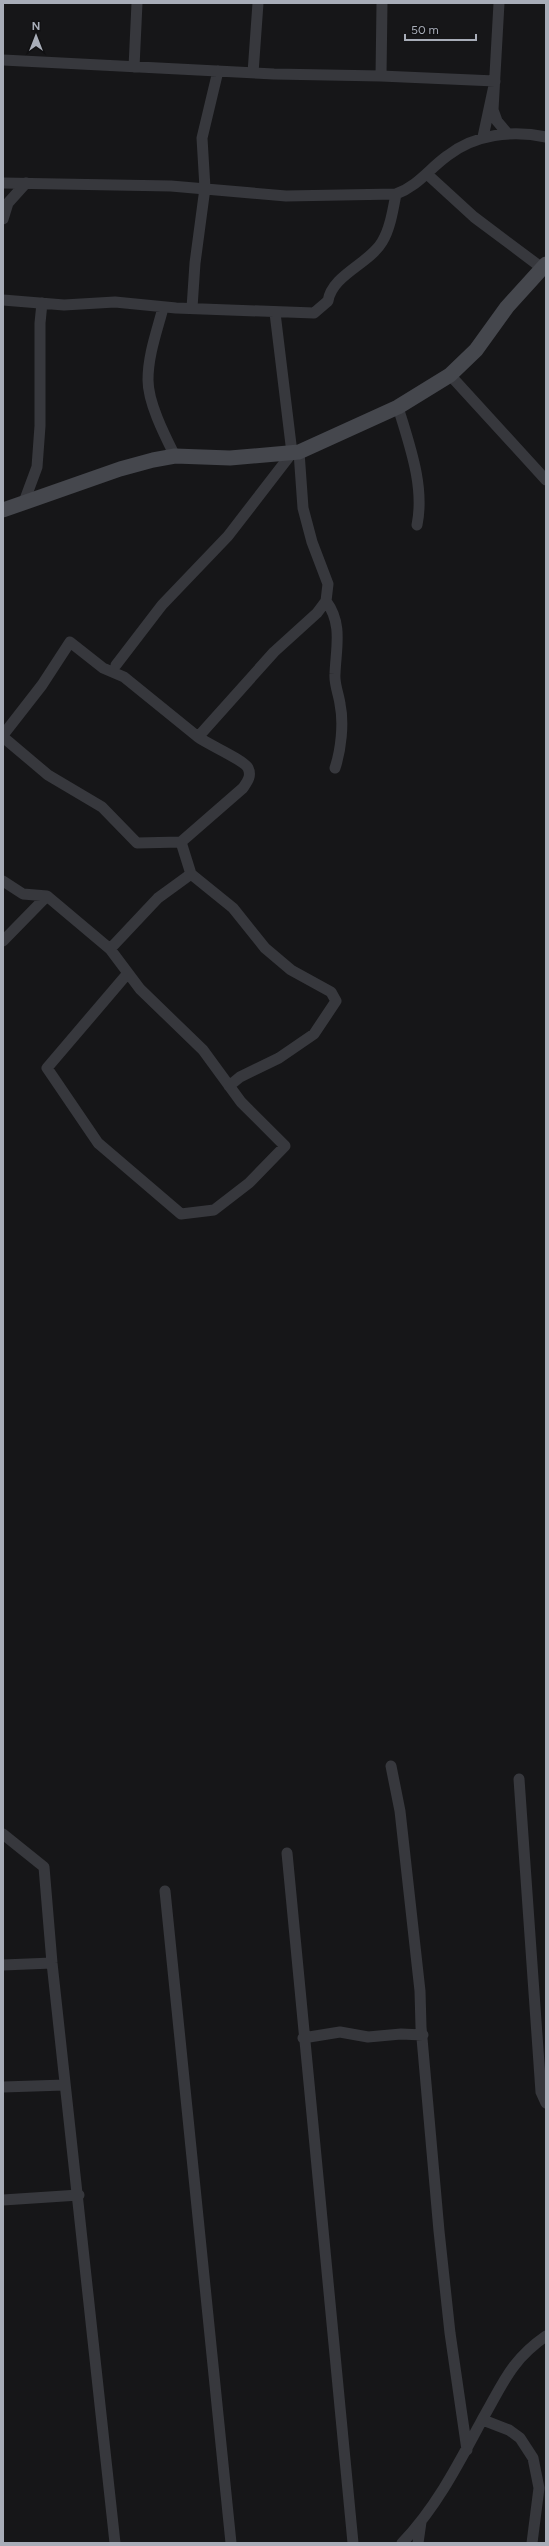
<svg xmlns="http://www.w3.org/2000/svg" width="549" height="2546" viewBox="0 0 549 2546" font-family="Figtree,sans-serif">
<rect width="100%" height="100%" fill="#161618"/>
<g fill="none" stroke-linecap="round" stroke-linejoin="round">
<path stroke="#37383d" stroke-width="11" d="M499 3 493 110 497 121 507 133
M3 60 274 74 381 76 495 81 483 137
M134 67 137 3
M253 73 258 3
M381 76 382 3
M427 174 474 217 542 268
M3 183 171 186 286 196 396 194C418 186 429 169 447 156 475 134 512 130 546 137
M3 219 8 203 26 183
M3 300 64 305 115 302 176 308 314 313 328 301C332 275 369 264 382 242 390 229 393 210 396 194
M163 308C157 331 148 355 148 380 148 403 165 436 175 456
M192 308 195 263 205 188 202 138 218 71
M450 375 546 480
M398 407C409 444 425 486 417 525
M24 502 37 467 40 426V323L42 303
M326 601C343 624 336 647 335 674 334 684 339 695 340 704 344 723 341 750 335 768
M116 665 162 605 228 536 292 453 275 313
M3 735 42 685 70 642 103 668 124 677 198 737
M3 737 48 775 102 807 137 843 181 842
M191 874 233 908 265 948 291 970 331 992 336 1001 314 1034 279 1058 240 1077 229 1086
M3 881 23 894 47 896 110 949 158 898 191 874 181 842 243 788C247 782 252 776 248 768 244 760 209 745 198 737L274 652 317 613 326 601 328 584 312 542 303 508 299 452
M3 941 47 896
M110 949 140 989 203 1050 241 1102 285 1146 249 1183 214 1210 181 1214 98 1143 47 1068 128 973
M391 1766 400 1811 420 1991 421 2027 439 2231 450 2333 467 2450
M519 1779 541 2092 546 2103
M3 1834 44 1867 52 1963 115 2543
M287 1853 353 2543
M165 1891 231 2543
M3 1965 52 1963
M303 2038 340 2032 368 2037 401 2034 423 2035
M3 2087 65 2085
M3 2200 79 2195
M483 2420 509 2430 520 2438 533 2458 539 2488 532 2543
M402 2543C436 2508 459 2463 482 2420 503 2384 510 2361 546 2336
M418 2543 421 2522"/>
<path stroke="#45474d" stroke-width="15" d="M3 510 120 469 153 460 175 456 230 458 299 452 398 407 450 375 476 350 507 307 546 264"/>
</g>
<rect width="549" height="2546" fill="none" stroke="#a8adb8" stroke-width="8"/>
<g transform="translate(36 36)" stroke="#111113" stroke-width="3" paint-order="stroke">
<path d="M0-3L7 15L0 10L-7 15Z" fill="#a8adb8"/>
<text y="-6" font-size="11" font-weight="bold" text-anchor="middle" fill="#a8adb8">N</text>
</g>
<path d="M405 34v6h71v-6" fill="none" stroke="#a8adb8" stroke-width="2"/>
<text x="411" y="34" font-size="12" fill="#a8adb8" stroke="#111113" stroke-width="3" paint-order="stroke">50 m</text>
</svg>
